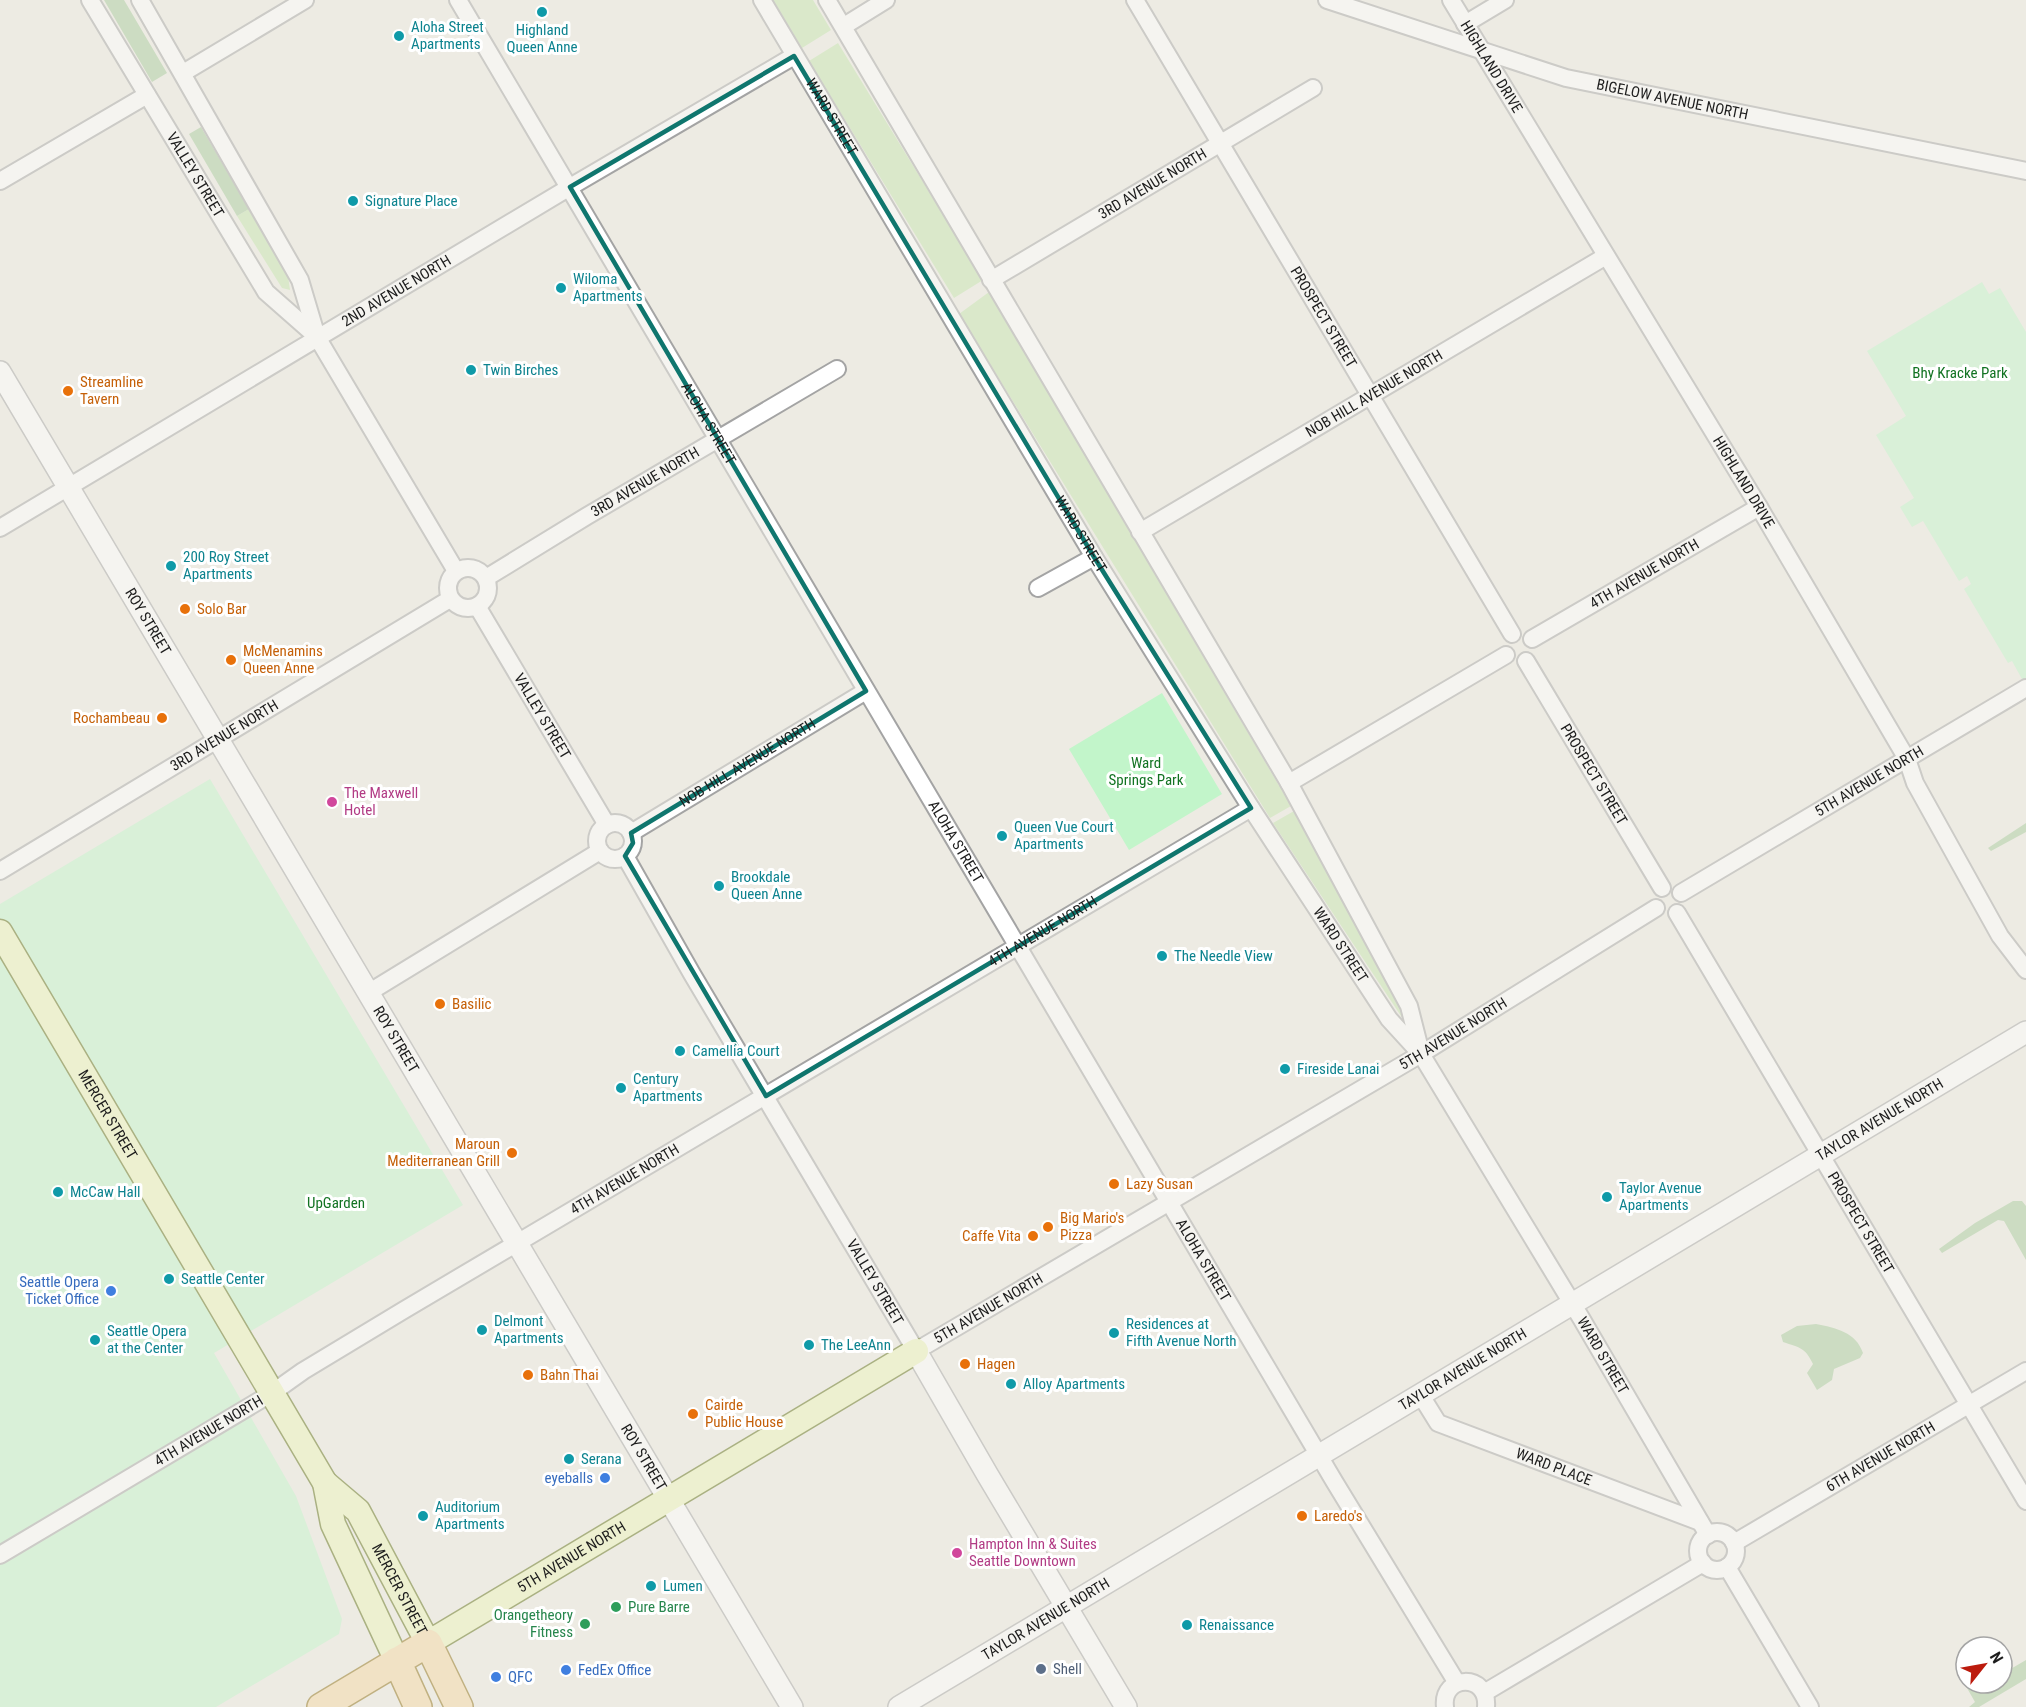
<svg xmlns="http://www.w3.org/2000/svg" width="2026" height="1707" viewBox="0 0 2026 1707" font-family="'Roboto Condensed',sans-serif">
<rect width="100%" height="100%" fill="#edebe3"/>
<path fill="#c3e5ac" d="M773 0H813L831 30 802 48Z
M838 43 983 280 954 298 809 61Z
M249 209 288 276 290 290 282 288 237 216Z
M989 292 1291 806 1270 818 959 314Z
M1294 811 1400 1008 1403 1019 1273 823Z"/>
<path fill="#a5ca9a" d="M104 0H124L167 73 152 82Z
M201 127 249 209 237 216 189 134Z
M2026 823V832L1991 851 1988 848Z
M2013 1201H2022L2026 1206V1260L2004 1221 1998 1220 1942 1253 1939 1249 1975 1223Z
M1816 1324C1836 1328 1856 1332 1863 1353L1860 1358 1834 1369 1832 1380 1817 1390 1807 1373 1813 1364C1805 1347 1800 1348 1783 1342L1781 1335 1797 1326Z
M2026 1660V1679L1979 1707H1969L1975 1702 1967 1688 1969 1685 1976 1689 1989 1683H2002V1674Z"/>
<path fill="#c2f5ca" d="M1982 282 1989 294 2000 288 2026 332V679L2023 681 2012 661 2008 663 1964 589 1971 584 1967 576 1959 581 1923 521 1912 527 1900 507 1914 498 1876 435 1906 416 1867 351Z
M1162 693 1222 794 1129 850 1069 749Z
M210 779 463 1205 214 1353 296 1496 342 1619 339 1634 216 1707H0V904Z"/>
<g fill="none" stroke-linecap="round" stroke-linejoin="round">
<g stroke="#a4a4a4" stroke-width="20">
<g id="minor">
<path id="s1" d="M90 0 266 292 316 336"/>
<path d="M140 0 300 280 317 337 456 571"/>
<path id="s2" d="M458 0 1334 1481 1457 1683"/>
<path id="s3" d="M762 0 1094 557 1251 808 1389 1019 1421 1054 1581 1318 1708 1535"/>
<path d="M827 0 1289 783 1409 1006 1421 1053"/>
<path id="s4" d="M1135 0 1512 634"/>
<path id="s5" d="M1327 0 1566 78 2026 171"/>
<path id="s6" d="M1451 0 1759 507 1907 759 1915 783 2000 936 2026 970"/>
<path d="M1465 24 1505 0"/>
<path d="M844 26 886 0"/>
<path d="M183 73 305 0"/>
<path d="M0 181 147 95"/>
<path id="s7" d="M991 280 1313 88"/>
<path id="s8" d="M0 528 570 187 794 56"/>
<path id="s9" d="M1140 532 1606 256"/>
<circle cx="468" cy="588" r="20"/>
<path id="s10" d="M486 578 587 516 837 369"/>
<path d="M1038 588 1094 557"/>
<path id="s11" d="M477 606 607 825"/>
<path id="s12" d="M1532 639 1759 507"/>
<path id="s13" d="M1526 661 1662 888"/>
<path d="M1289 783 1506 655"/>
<circle cx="615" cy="841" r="18"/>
<path id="s14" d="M631 833 866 691"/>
<path id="s15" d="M625 856 692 974 916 1351 1421 1054 1656 908"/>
<path id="s16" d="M0 871 450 599"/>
<path id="s17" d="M1681 893 2026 688"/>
<path id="s18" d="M1677 913 2026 1501"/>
<path d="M368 993 600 851"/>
<path id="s19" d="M1420 1394 1438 1423 1700 1522"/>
<circle cx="1717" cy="1551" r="19"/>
<path id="s20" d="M1734 1543 2026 1371"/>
<path id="s21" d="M0 1555 272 1393 303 1371 404 1310 1251 808"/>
<path d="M1727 1567 1810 1707"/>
<path d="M1484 1693 1703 1563"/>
<path d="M1445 1707C1441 1674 1489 1673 1486 1707"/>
</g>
</g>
<g stroke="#a4a4a4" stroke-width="24">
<g id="tertiary">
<path id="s22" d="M0 372 792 1707"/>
<path d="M916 1351 987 1474 1126 1707"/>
<path id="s23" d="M899 1707 2026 1032"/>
</g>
</g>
<g stroke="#5a6b0c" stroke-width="27">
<g id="secondary">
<path id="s24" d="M0 932 325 1483 333 1524 397 1661"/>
<path id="s25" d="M325 1483 358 1511 428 1643 916 1351"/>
</g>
</g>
<g stroke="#8b6a0a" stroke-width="30">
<path id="primary" d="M397 1661 418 1707
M321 1707 428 1643 459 1707"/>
</g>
<use href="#minor" stroke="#fff" stroke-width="16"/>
<use href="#tertiary" stroke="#fff" stroke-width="21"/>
<use href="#secondary" stroke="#edf5b9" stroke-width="24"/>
<use href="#primary" stroke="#f5d7a0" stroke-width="27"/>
</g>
<path d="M0 0H2026V1707H0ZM794 56 1094 557 1251 808 766 1096 625 856 633 843 631 833 866 691 570 187Z" fill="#edebe3" fill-opacity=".55" fill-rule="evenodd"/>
<path fill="none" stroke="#0f766e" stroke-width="4.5" stroke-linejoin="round" d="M794 56 1094 557 1251 808 766 1096 625 856 633 843 631 833 866 691 570 187Z"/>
<g fill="#0f9aa8" stroke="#fff" stroke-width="2">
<circle cx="542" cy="12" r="6"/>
<circle cx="399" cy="36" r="6"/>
<circle cx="353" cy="201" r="6"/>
<circle cx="561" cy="288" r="6"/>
<circle cx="471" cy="370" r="6"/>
<circle cx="171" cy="566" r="6"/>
<circle cx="1002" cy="836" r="6"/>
<circle cx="719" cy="886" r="6"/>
<circle cx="1162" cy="956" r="6"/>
<circle cx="680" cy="1051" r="6"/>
<circle cx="1285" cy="1069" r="6"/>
<circle cx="621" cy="1088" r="6"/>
<circle cx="58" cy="1192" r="6"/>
<circle cx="1607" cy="1197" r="6"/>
<circle cx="169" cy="1279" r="6"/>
<circle cx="482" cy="1330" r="6"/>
<circle cx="1114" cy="1333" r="6"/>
<circle cx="95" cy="1340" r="6"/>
<circle cx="809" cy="1345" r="6"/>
<circle cx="1011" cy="1384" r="6"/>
<circle cx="569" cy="1459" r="6"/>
<circle cx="423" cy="1516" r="6"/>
<circle cx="651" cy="1586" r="6"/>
<circle cx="1187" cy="1625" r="6"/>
</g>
<g fill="#e8710a" stroke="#fff" stroke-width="2">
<circle cx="68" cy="391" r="6"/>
<circle cx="185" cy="609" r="6"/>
<circle cx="231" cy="660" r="6"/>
<circle cx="162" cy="718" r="6"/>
<circle cx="440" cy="1004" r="6"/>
<circle cx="512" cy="1153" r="6"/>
<circle cx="1114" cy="1184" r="6"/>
<circle cx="1048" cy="1227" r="6"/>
<circle cx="1033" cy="1236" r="6"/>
<circle cx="965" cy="1364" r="6"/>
<circle cx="528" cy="1375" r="6"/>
<circle cx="693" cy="1414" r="6"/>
<circle cx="1302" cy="1516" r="6"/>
</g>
<g fill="#d1479c" stroke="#fff" stroke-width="2">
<circle cx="332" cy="802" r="6"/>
<circle cx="957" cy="1553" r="6"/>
</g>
<g fill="#3f7fe0" stroke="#fff" stroke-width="2">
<circle cx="111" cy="1291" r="6"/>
<circle cx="605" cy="1478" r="6"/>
<circle cx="566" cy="1670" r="6"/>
<circle cx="496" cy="1677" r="6"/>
</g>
<g fill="#2e9e5b" stroke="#fff" stroke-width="2">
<circle cx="616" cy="1607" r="6"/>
<circle cx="585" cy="1624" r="6"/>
</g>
<circle fill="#5c6f8a" stroke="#fff" stroke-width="2" cx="1041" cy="1669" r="6"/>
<g text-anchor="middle" stroke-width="6" stroke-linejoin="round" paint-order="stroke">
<g font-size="15" fill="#0d838f" stroke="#fff" text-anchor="start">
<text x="411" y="32">Aloha Street<tspan x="411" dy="17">Apartments</tspan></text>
<text x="542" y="35" text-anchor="middle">Highland<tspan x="542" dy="17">Queen Anne</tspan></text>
<text x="365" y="206">Signature Place</text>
<text x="573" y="284">Wiloma<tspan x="573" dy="17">Apartments</tspan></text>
<text x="483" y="375">Twin Birches</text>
<text x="183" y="562">200 Roy Street<tspan x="183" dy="17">Apartments</tspan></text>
<text x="1014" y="832">Queen Vue Court<tspan x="1014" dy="17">Apartments</tspan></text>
<text x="731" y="882">Brookdale<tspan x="731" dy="17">Queen Anne</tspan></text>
<text x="1174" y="961">The Needle View</text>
<text x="692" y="1056">Camellia Court</text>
<text x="1297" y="1074">Fireside Lanai</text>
<text x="633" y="1084">Century<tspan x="633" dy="17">Apartments</tspan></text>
<text x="1619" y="1193">Taylor Avenue<tspan x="1619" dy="17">Apartments</tspan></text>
<text x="70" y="1197">McCaw Hall</text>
<text x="181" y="1284">Seattle Center</text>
<text x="494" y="1326">Delmont<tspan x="494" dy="17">Apartments</tspan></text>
<text x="1126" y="1329">Residences at<tspan x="1126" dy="17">Fifth Avenue North</tspan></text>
<text x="107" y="1336">Seattle Opera<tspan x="107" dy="17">at the Center</tspan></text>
<text x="821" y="1350">The LeeAnn</text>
<text x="1023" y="1389">Alloy Apartments</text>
<text x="581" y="1464">Serana</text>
<text x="435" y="1512">Auditorium<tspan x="435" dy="17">Apartments</tspan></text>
<text x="663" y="1591">Lumen</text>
<text x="1199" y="1630">Renaissance</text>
</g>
<g font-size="15" fill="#1d1d1d" stroke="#fff">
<text dy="5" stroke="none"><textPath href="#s6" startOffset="78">HIGHLAND DRIVE</textPath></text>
<text dy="5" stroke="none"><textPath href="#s5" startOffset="360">BIGELOW AVENUE NORTH</textPath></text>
<text dy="5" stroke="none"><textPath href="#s3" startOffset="136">WARD STREET</textPath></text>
<text dy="5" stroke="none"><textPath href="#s1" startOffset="204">VALLEY STREET</textPath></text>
<text dy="5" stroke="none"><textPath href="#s7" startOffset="188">3RD AVENUE NORTH</textPath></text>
<text dy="5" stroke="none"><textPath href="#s8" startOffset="462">2ND AVENUE NORTH</textPath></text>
<text dy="5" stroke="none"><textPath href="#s4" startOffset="369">PROSPECT STREET</textPath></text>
<text dy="5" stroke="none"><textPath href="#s9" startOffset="272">NOB HILL AVENUE NORTH</textPath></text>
<text dy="5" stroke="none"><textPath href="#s2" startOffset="492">ALOHA STREET</textPath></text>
<text dy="5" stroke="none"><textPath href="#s10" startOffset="186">3RD AVENUE NORTH</textPath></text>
<text dy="5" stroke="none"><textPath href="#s6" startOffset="564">HIGHLAND DRIVE</textPath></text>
<text dy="5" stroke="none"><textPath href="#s3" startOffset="622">WARD STREET</textPath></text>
<text dy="5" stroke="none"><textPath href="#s12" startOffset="130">4TH AVENUE NORTH</textPath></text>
<text dy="5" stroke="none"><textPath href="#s22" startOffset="290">ROY STREET</textPath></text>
<text dy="5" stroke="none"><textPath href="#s11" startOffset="128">VALLEY STREET</textPath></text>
<text dy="5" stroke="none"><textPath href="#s16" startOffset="262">3RD AVENUE NORTH</textPath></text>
<text dy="5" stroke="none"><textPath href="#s14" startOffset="136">NOB HILL AVENUE NORTH</textPath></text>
<text dy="5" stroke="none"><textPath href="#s13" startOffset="132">PROSPECT STREET</textPath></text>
<text dy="5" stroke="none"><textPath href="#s17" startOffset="219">5TH AVENUE NORTH</textPath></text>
<text dy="5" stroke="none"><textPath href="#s2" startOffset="978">ALOHA STREET</textPath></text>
<text dy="5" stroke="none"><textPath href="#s21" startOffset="1215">4TH AVENUE NORTH</textPath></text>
<text dy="5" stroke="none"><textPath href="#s3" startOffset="1108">WARD STREET</textPath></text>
<text dy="5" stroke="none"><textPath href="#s15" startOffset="1198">5TH AVENUE NORTH</textPath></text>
<text dy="5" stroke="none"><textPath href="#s22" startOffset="776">ROY STREET</textPath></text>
<text dy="5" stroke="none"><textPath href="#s24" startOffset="212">MERCER STREET</textPath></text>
<text dy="5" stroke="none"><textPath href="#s23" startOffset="1143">TAYLOR AVENUE NORTH</textPath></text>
<text dy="5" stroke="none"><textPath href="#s21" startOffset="729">4TH AVENUE NORTH</textPath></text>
<text dy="5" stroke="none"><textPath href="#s18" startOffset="360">PROSPECT STREET</textPath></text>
<text dy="5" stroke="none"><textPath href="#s2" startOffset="1464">ALOHA STREET</textPath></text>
<text dy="5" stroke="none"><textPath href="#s15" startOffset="494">VALLEY STREET</textPath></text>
<text dy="5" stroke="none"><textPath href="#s15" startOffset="658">5TH AVENUE NORTH</textPath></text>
<text dy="5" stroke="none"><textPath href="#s3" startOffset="1596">WARD STREET</textPath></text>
<text dy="5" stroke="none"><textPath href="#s23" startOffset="657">TAYLOR AVENUE NORTH</textPath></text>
<text dy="5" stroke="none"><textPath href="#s21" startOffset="243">4TH AVENUE NORTH</textPath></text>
<text dy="5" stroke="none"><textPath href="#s20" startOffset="170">6TH AVENUE NORTH</textPath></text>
<text dy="5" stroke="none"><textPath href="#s22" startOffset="1262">ROY STREET</textPath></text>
<text dy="5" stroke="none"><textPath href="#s19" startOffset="158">WARD PLACE</textPath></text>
<text dy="5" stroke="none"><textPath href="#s25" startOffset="360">5TH AVENUE NORTH</textPath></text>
<text dy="5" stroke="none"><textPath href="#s25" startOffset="132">MERCER STREET</textPath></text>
<text dy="5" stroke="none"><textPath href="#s23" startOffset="171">TAYLOR AVENUE NORTH</textPath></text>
</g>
<g font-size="15" fill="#127322" stroke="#fff">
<text x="1960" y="378">Bhy Kracke Park</text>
<text x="1146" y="768">Ward<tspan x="1146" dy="17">Springs Park</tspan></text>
<text x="336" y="1208">UpGarden</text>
</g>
<g font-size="15" fill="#c56008" stroke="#fff" text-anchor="start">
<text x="80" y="387">Streamline<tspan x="80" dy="17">Tavern</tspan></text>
<text x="197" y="614">Solo Bar</text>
<text x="243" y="656">McMenamins<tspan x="243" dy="17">Queen Anne</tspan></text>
<text x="150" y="723" text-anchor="end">Rochambeau</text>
<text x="452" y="1009">Basilic</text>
<text x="500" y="1149" text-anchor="end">Maroun<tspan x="500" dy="17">Mediterranean Grill</tspan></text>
<text x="1126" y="1189">Lazy Susan</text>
<text x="1060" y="1223">Big Mario's<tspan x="1060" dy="17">Pizza</tspan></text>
<text x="1021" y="1241" text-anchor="end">Caffe Vita</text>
<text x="977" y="1369">Hagen</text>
<text x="540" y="1380">Bahn Thai</text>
<text x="705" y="1410">Cairde<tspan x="705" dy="17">Public House</tspan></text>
<text x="1314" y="1521">Laredo's</text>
</g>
<g font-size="15" fill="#b23c85" stroke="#fff" text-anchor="start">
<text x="344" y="798">The Maxwell<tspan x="344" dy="17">Hotel</tspan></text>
<text x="969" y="1549">Hampton Inn &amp; Suites<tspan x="969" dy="17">Seattle Downtown</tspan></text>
</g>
<g font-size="15" fill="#366cbe" stroke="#fff" text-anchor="end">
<text x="99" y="1287">Seattle Opera<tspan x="99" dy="17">Ticket Office</tspan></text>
<text x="593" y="1483">eyeballs</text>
<text x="578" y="1675" text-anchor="start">FedEx Office</text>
<text x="508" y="1682" text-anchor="start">QFC</text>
</g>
<g font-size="15" fill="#27864d" stroke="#fff" text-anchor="start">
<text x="628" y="1612">Pure Barre</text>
<text x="573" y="1620" text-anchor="end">Orangetheory<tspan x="573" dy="17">Fitness</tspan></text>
</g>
<g font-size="15" fill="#4e5e75" stroke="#fff" text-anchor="start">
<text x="1053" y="1674">Shell</text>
</g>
</g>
<g transform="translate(1984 1665) rotate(59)"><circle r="28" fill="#ffffff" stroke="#a5a5a5" stroke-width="1.5"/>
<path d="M0-4.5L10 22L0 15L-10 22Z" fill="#bc1b0d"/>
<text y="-9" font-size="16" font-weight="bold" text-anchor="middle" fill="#1d1d1d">N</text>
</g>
</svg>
